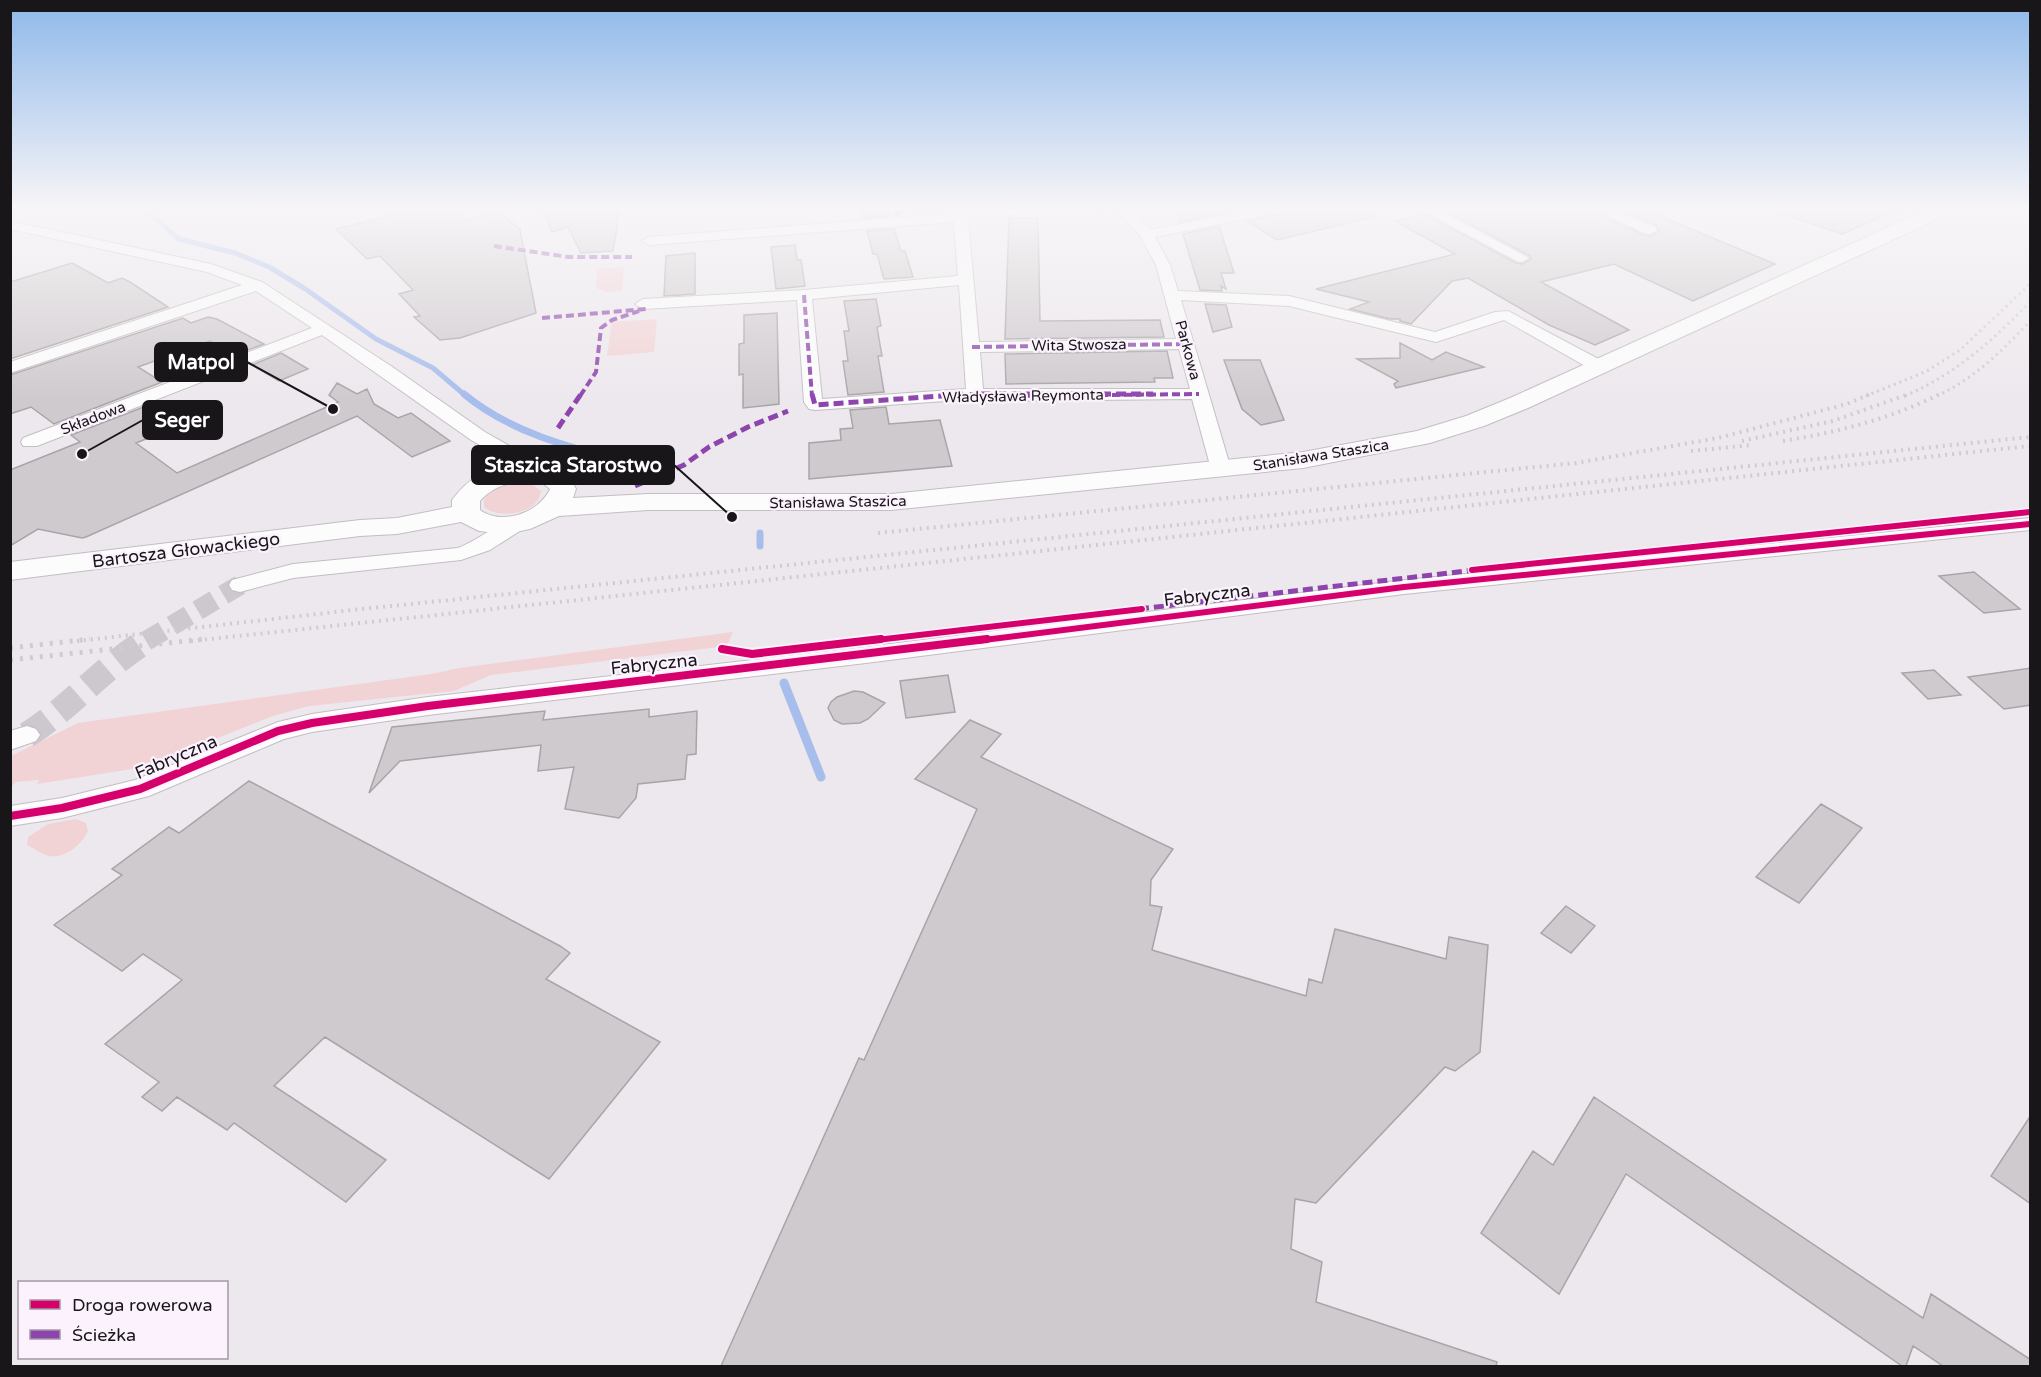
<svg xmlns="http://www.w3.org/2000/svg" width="2041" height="1377" viewBox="0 0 2041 1377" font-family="'Varela Round',sans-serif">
<rect width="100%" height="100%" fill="#ede8ed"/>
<path fill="#f2d3d5" d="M624 267 622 291 607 292 596 288 597 269Z
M657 319 654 352 607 356 612 322Z
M521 482 532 484 541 491C539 514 499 520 484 507V500C492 487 506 484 521 482Z
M733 632 727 646 491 675 454 691 309 706 273 716 145 767 37 784 39 780 16 782 11 787V756L78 723 431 674 459 668Z
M76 819 86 823 88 831C82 844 65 859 49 856 41 854 33 848 27 845L28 837 48 824Z"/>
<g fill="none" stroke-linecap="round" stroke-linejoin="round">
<path stroke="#a7bdec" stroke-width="5" d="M143 208 179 239 235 253 269 267 304 288 376 339 433 368 466 396"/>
<path stroke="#a7bdec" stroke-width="7" d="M464 394C518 439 591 452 656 470
M760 533V546"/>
<path stroke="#a7bdec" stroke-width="9" d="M784 683 821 777"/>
</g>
<path fill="#cfcacd" stroke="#a9a4a7" stroke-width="1.5" d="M422 208H453L467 220 500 212 520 230 536 313 460 338 440 340 414 317 420 316 399 294 413 290 380 256 367 259 336 229Z
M542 208H620L613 251 581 253 568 227 552 232Z
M861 208H887L890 216 863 218Z
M1177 208H1214L1216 215 1180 222Z
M1289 208H1373L1374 217 1277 240 1247 221 1280 214Z
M1454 208H1574L1591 216 1598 214 1644 235 1651 236 1659 231 1656 225 1617 209 1641 208 1775 264 1693 301 1614 264 1541 282 1629 330 1595 345 1549 325 1468 278 1452 281 1411 324 1400 321V319H1390L1350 309 1369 302 1316 289 1455 254 1395 221 1425 214 1516 263 1523 264 1531 259 1530 256 1444 210Z
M1776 208H1903L1842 234 1776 212Z
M1009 218H1038L1040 321 1160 320 1164 337 1005 339Z
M1219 226 1234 273H1221L1226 289 1221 286 1222 291 1200 290 1183 234Z
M894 229 901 251H905L913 277 884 279 877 254H873L867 231Z
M795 245 797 260H801L805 286 776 289 771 247Z
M695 253V294L664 296 666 256Z
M72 263 108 283 122 278 130 282 168 307 10 359V282Z
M876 299 881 326 877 327 882 356H878L884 392 848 395 843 361H848L844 331H849L844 301Z
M1205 304 1226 305 1232 327 1213 332Z
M777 313 779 404 743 408V374L739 375V344L744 343V315Z
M208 317 217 319 264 344 234 355 210 341 138 367 162 382 54 424 31 407 10 414V375L183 318 191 323Z
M1400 343 1432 360 1446 352 1484 367 1396 388 1394 384 1398 381 1357 359 1400 358Z
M1167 351 1173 378H1154L1155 382 1006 384 1005 354Z
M281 353 308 369 279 381 252 365Z
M1224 360H1260L1284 420 1261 425 1242 409Z
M337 383 357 394 367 389 374 404 398 418 411 413 450 441 412 457 357 416 86 537 82 538 38 529 10 546V470L80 442 71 435 159 401 190 421 136 443 177 473 338 402 329 395Z
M886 407 889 424 940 420 952 466 809 479V443L841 440 840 429 853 428 850 410Z
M1974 572 2020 609 1984 613 1939 576Z
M2031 668V705L2004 709 1968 677Z
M1934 670 1961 695 1928 699 1902 673Z
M948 675 955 712 906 718 900 681Z
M854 691 863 692 885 703 868 719 860 723 842 724 834 720 828 708 831 702 837 697Z
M649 709V717L697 711 696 754 687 755 685 779 638 784 636 798 619 818 565 809 574 767 538 771 541 745 400 761 369 793 392 727 545 711 543 720Z
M970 720 1001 734 981 757 1173 849 1151 880 1150 905 1162 907 1152 950 1306 996 1309 979 1322 983 1335 929 1446 959 1449 937 1488 945 1480 1052 1455 1071 1445 1067 1316 1203 1295 1199 1291 1249 1322 1262 1316 1302 1497 1362 1496 1366H721L859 1058 864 1060 977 809 915 779Z
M249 781 560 946 570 953 546 979 660 1042 549 1179 325 1037 274 1086 386 1160 346 1202 234 1123 227 1130 177 1097 162 1111 142 1097 159 1082 105 1044 182 980 143 954 122 971 54 925 122 875 112 869 169 827 179 833Z
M1821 804 1862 828 1799 903 1756 877Z
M1566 906 1595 926 1571 953 1541 933Z
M1594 1097 1923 1318 1931 1294 2031 1360V1366H1943L1913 1346 1906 1366H1902L1626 1174 1559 1294 1481 1233 1533 1151 1553 1165Z
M2031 1115V1204L1991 1176Z"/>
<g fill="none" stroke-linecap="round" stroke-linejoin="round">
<path stroke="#cdc8cd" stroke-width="20" stroke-dasharray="20 10" stroke-linecap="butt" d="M146 641 240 585"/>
<path stroke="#cdc8cd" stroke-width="26" stroke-dasharray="26 13" stroke-linecap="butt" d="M27 735C71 707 104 666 149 639"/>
<g stroke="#c2bec3" stroke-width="2">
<path id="street" d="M973 208H1129L1150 230 1260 208H1287L1280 212 1155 237 1170 265 1178 291 1289 296 1435 332 1495 312 1508 311 1606 363 1608 367 1606 371H1594L1504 320 1436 342 1289 306 1181 300 1231 469 1228 473H1214L1211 469 1192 399 1001 401 975 399 815 410 809 409 804 402 797 300 643 309 635 304 643 299 804 290 958 276 954 222 649 245 642 241 649 237 959 213ZM1119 212 1141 237 1156 265 1176 339 979 342 968 219 975 216ZM959 285 966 389 822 399 812 299ZM1179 349 1190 389H983L980 352Z
M1418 208H1435L1529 258 1522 262 1517 261Z
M1591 208H1609L1655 227 1657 230 1650 234 1645 233Z
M10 221 211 264 262 282 391 366 485 432 550 469 553 473 550 477H536L471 440 322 335 37 446H23L21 442 23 438 312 328 256 291 10 373V362L242 285 207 272 10 229Z
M519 517 526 519 529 523 526 527 490 550 461 560 293 578 240 592 232 590 229 585 232 580 293 564 458 548C479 540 499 522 519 517Z
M2030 518V530L1404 594 866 663 428 715 312 732 284 739 149 796 62 818 10 826V806L62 798 135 780 278 722 312 714 428 697 866 647 1404 580Z
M27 726 36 729 40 735 36 741 10 750V731Z"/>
</g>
<g stroke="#c2bec3" stroke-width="2">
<path id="secondary" d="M1931 208H1955L1953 212 1528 408 1484 426 1430 443 1303 468 891 510H648L559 516 530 529 505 534 479 531 461 522 397 534 360 536 10 580V562L360 520 397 518 452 507V500C459 491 466 483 476 477 505 461 560 454 576 489L573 498 648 494H891L1303 452 1417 431 1466 416 1510 398ZM529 480 540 481 550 489C539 513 502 526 480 510V501C493 486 510 482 529 480Z"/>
</g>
<use href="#street" fill="#fcfcfc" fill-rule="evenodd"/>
<use href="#secondary" fill="#fcfcfc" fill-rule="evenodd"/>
<path stroke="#ceccce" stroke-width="3" stroke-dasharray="2 4" stroke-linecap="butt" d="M1866 396 1927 371 1960 350 2030 284
M1905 396C1957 373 1991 342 2030 302
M1937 396C1975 378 2002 351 2030 321"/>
<path stroke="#ceccce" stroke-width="4" stroke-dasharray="2 5" stroke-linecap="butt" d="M1742 441 1833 421 1909 394
M1783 441C1838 432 1890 419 1940 394
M1691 451 1751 445
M878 533 1576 463 1718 438 1847 404 1870 394
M77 641 362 609 2030 437
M191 641 2030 446"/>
<path stroke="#ceccce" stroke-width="5" stroke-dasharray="3 7" stroke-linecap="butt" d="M10 648 90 639
M10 660 205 639"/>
<path stroke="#8e44ad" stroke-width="4" stroke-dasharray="8 4" stroke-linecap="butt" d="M895 214 905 208
M494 246 569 257H632
M804 295 812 396
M542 318 646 309
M972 347 1187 344
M580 396 596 372 601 328 612 320 639 311
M946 396 975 394 1001 396
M1004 396 1199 394"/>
<path stroke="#8e44ad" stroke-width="5" stroke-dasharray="10 5" stroke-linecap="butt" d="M812 394 815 405 968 394
M981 394H1153
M558 428 581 394
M635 486 684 465 709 447 748 427 788 411
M1139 609 1475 570"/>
<g stroke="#fbf2fd" stroke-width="9">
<path id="cycleway-far1" d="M1472 570 2030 512
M868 641 1142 609
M976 641 1404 587 2030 524"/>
</g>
<g stroke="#fbf2fd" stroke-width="12">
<path id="cycleway" d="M722 649 752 654 881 639
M10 816 62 808 140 789 278 731 312 723 428 706 987 639"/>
</g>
<use href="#cycleway-far1" stroke="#d6006c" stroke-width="6"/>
<use href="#cycleway" stroke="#d6006c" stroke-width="8"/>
</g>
<linearGradient id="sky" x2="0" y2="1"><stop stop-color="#8eb8ea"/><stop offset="0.52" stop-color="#f7f5f7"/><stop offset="1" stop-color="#f7f5f7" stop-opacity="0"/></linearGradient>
<rect width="2041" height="401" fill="url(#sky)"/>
<g text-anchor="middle" stroke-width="4.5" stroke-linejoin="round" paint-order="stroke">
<g font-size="15" fill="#191619" stroke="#fbf2fd">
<text transform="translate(1079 345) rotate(-1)" y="5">Wita Stwosza</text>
<text transform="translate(1188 350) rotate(75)" y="5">Parkowa</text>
<text transform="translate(1023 396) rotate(-1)" y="5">Władysława Reymonta</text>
<text transform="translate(93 418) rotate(-21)" y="5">Składowa</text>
<text transform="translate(1321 455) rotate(-9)" y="5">Stanisława Staszica</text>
<text transform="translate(838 502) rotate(-1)" y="5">Stanisława Staszica</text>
</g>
<g font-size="18" fill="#191619" stroke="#fbf2fd">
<text transform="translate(186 550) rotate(-7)" y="6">Bartosza Głowackiego</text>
<text transform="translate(1207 595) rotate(-7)" y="6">Fabryczna</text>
<text transform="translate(654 664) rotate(-6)" y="6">Fabryczna</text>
<text transform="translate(176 757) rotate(-23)" y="6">Fabryczna</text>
</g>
</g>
<path fill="none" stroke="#191619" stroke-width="2" d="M333 409L247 362M82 454L143 420M732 517L674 465"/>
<g fill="#191619" stroke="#fbf2fd" stroke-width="2">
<circle cx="333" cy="409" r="6"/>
<circle cx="82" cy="454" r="6"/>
<circle cx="732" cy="517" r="6"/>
</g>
<g fill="#191619" stroke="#191619" stroke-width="2">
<rect x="155" y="343" width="92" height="38" rx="6"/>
<rect x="143" y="401" width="79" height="38" rx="6"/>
<rect x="472" y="446" width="202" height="38" rx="6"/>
</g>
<g font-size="20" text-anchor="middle" font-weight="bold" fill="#fff">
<text x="201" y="369">Matpol</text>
<text x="182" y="427">Seger</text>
<text x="573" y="472">Staszica Starostwo</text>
</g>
<rect width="2041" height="1377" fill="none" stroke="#191619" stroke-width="24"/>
<rect x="18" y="1281" width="210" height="78" fill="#fbf2fd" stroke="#a19aa2" stroke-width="1.5"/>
<rect x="30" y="1300" width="30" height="9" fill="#d6006c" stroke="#a19aa2" stroke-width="1.5"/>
<text x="72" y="1311" font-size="18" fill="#191619">Droga rowerowa</text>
<rect x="30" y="1330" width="30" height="9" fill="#8e44ad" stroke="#a19aa2" stroke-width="1.5"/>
<text x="72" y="1341" font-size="18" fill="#191619">Ścieżka</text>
</svg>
